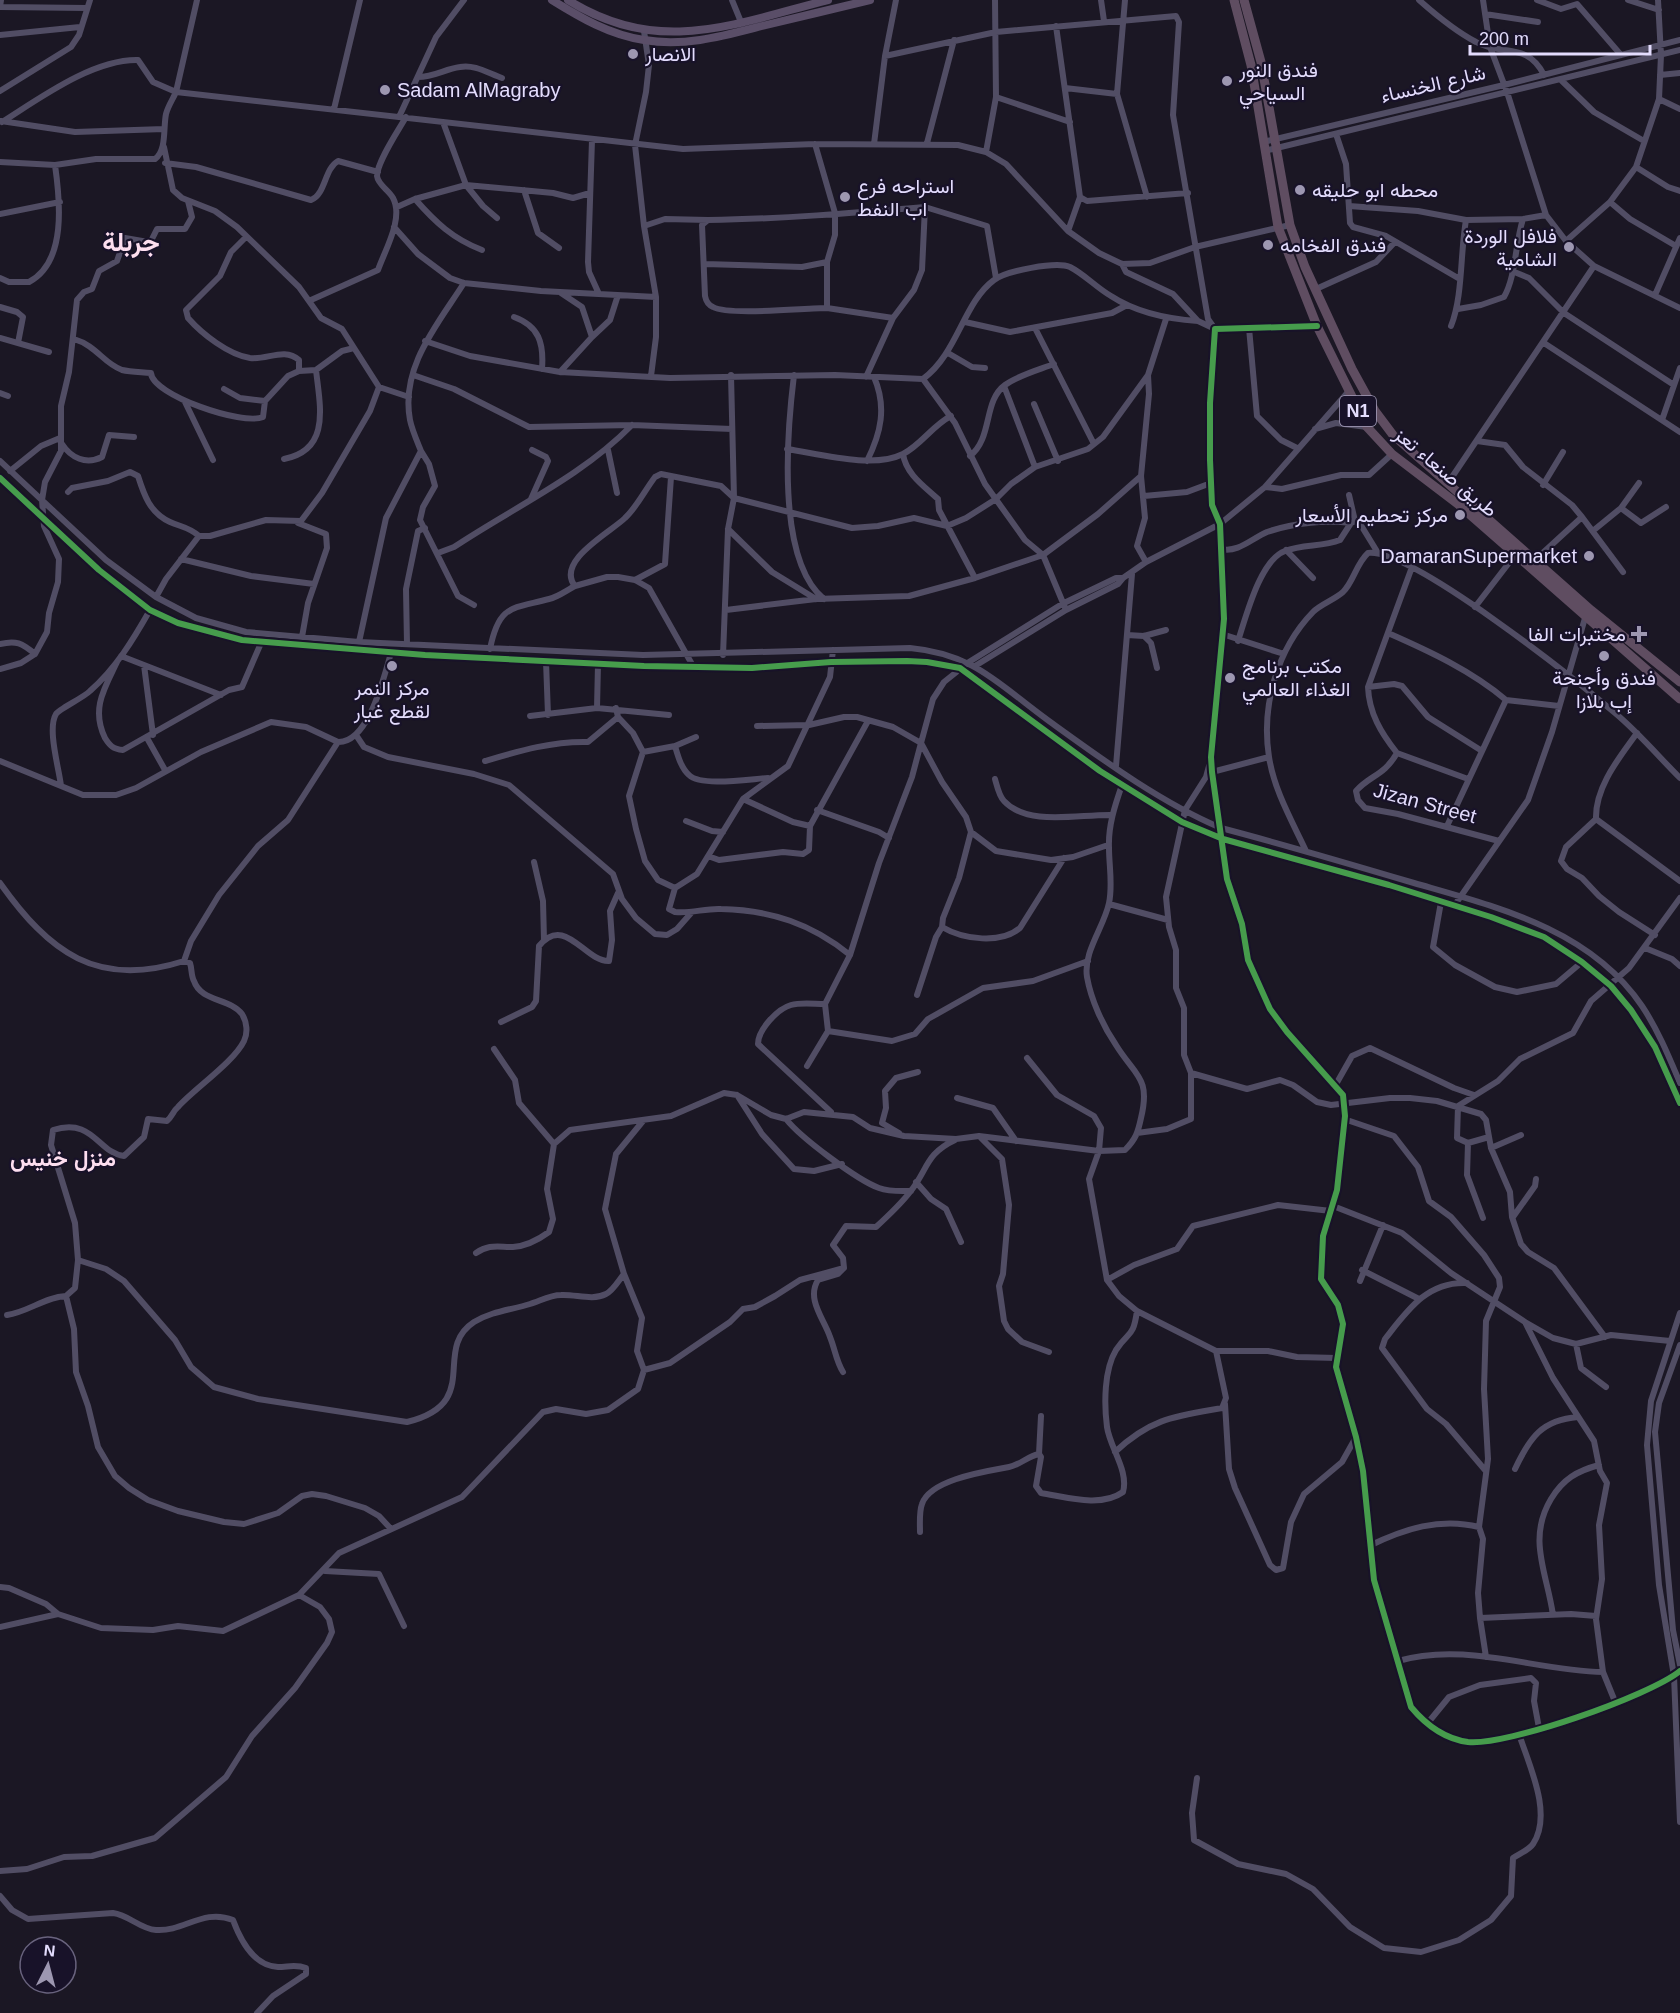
<svg xmlns="http://www.w3.org/2000/svg" width="1680" height="2013" viewBox="0 0 1680 2013" font-family="Helvetica,Vazirmatn,sans-serif">
<rect width="100%" height="100%" fill="#1b1724"/>
<g fill="none" stroke-linecap="round" stroke-linejoin="round">
<path stroke="#514d64" stroke-width="6" d="M1 0 0 7 87 8
M732 0 741 22
M1101 0 1104 21
M1125 0 1117 94 1147 197
M1419 0C1437 16 1455 31 1476 42 1502 57 1527 41 1544 75
M1483 0 1490 47 1507 92 1546 215 1566 241 1594 266 1680 308
M1537 0 1561 9 1577 4 1621 55
M1628 0 1659 10
M1658 0 1661 55 1659 99 1636 167 1610 202 1630 219 1676 246
M1485 14 1538 22
M1056 26 1080 197 1087 201 1188 193
M644 31 649 65 646 92 635 145 644 226 656 297V337L651 376
M0 35 80 27
M885 56 996 32 1176 16 1179 22 1173 115 1208 319 1215 329
M1660 75 1680 73
M418 77C434 77 445 69 460 67 474 64 488 73 502 78
M1561 80 1594 112 1644 141
M1065 88 1117 94
M0 91 71 47 79 35 90 0
M996 97 1070 122
M1659 99 1680 109
M334 109 360 0
M399 117 436 37 464 0
M1 121 75 132 164 129
M2 122C40 98 93 59 138 60L153 82 176 92 197 0
M443 122 466 185 553 193 573 198 590 193
M1336 134 1346 164 1350 223 1353 227 1386 236 1458 278
M592 140 588 262 589 272 599 294
M1263 142 1504 85 1680 40
M927 143 954 40
M815 144 835 213V235L827 262V308C804 308 729 316 713 307 708 305 706 301 705 296L702 225 708 220C781 219 853 213 925 207L922 270 914 290 893 318 866 377
M874 144 885 56 896 0
M1264 151 1680 50
M986 152 996 97 995 0
M0 162 55 165 96 159H155C167 150 163 128 166 114 168 106 173 99 176 92L683 149 815 144 958 145 986 152 1006 164 1068 231 1099 253 1122 264 1150 263 1195 247 1290 225
M165 163 196 167 311 200C326 194 324 169 338 161L378 172
M1636 167 1668 187 1680 191
M524 190 538 233 559 248
M415 199C435 222 453 239 482 250
M1349 206 1418 211 1466 220 1523 219 1546 215
M397 207 415 199 466 185 483 206 497 218
M925 207 987 226 996 278
M0 214 60 202
M644 226 665 219 708 220
M394 227 418 254 450 278 464 283 541 291 656 297
M1068 231 1080 197
M246 237 231 252 220 276 186 310 188 318C202 334 229 355 250 358 268 360 284 347 299 360V371
M1566 241 1610 202
M705 264 802 267 827 262
M1122 264 1126 272 1173 294 1198 321 1215 329
M1512 271 1529 278 1564 313 1674 385
M0 278 9 282H29C67 262 60 200 55 165
M1316 289 1376 262 1395 242
M1655 295 1680 238
M311 300 378 270C385 250 404 218 393 198 389 190 378 185 377 176 377 162 398 131 406 117
M0 307 17 312 23 317 18 343
M827 308 893 318
M1458 309 1481 305 1504 297C1516 276 1515 244 1523 219
M514 317C539 326 544 343 542 369
M965 322 1010 332 1112 313 1127 305
M1317 326 1215 329 1210 403V460L1212 505 1220 524 1224 619 1211 757 1212 772 1227 879 1242 924 1248 960 1270 1009 1287 1032 1343 1095 1345 1116 1337 1190 1323 1236 1321 1279 1338 1305 1343 1324 1336 1367 1356 1437 1363 1471 1374 1580 1411 1707C1426 1725 1445 1739 1468 1742 1507 1746 1649 1696 1680 1671
M1451 326C1463 296 1460 254 1466 220
M1035 328 1094 444
M1249 328 1257 416 1281 440 1297 448
M592 337 610 320 618 295
M0 338 49 352
M74 339C97 346 103 363 122 370 131 372 142 372 151 373 152 395 243 426 263 417L265 401 288 376 299 371 316 370 342 351 354 348
M425 341 470 356 560 372 670 378 835 375 923 379 955 423 985 484 1025 540 1043 555 1066 610
M1544 343 1680 432
M948 353 972 367 985 368
M560 372 592 337 582 307 561 293
M413 375 454 389 529 427 632 425 732 429
M794 375C787 432 776 560 824 599
M923 379C958 353 963 303 994 280 1006 271 1056 261 1070 267 1084 274 1097 288 1111 296 1137 313 1167 319 1198 321
M1004 386 1035 467
M379 387 409 397
M224 389 240 398 265 401
M0 393 8 396
M185 402 213 460
M1034 404 1058 461
M1662 420 1680 368
M1315 429 1336 423 1367 427
M1477 441 1505 445 1523 467 1572 505 1582 517 1535 560
M62 444C71 458 86 465 102 457L109 435 134 437
M787 449C820 454 873 469 903 454 921 445 933 425 951 416
M608 450 617 493
M421 451 429 464 435 486 423 507 420 520 458 596 474 605
M903 454C906 474 924 486 938 499L939 510 975 578
M970 456C993 438 983 401 1005 385 1019 375 1038 370 1054 364
M284 459C331 450 320 406 316 370
M0 461 106 560 156 597 196 618 246 632 359 642 643 655 910 648C975 654 999 685 1049 721 1103 760 1160 802 1221 828 1286 845 1350 864 1414 883 1497 907 1590 929 1642 1006 1658 1030 1669 1057 1680 1083
M867 461C881 433 887 407 874 377
M10 471 41 446 60 438
M0 478 99 570 150 610 178 623 242 640 425 655 644 666 752 668 831 662 907 661 927 662 960 668 1100 771 1182 822 1223 839 1389 885 1491 917 1544 937 1582 962 1611 986 1631 1010 1655 1047 1680 1103
M1448 483 1594 266
M1543 485 1563 452
M1265 487 1282 489 1341 475H1369L1392 454
M68 492 72 488 108 481 130 472 138 476C144 495 150 513 170 522 181 527 189 527 199 536
M1349 495 1355 521
M1144 496 1187 492 1211 483
M531 499 548 461 546 457 532 450
M1621 508 1641 523 1666 507
M1582 517 1623 572
M298 523 326 534 327 548 308 603 302 637
M728 529 772 572 816 599
M1594 530 1621 508 1639 483
M1221 549C1238 553 1251 539 1267 532 1293 523 1324 520 1351 523L1355 521 1359 522 1378 553
M1286 550 1313 578
M438 553 454 547C514 507 581 477 632 425
M181 559 251 576 314 584
M1146 562 1137 546 1145 518 1141 476 1149 394 1148 375
M1412 567 1368 687C1369 713 1381 733 1397 753 1384 776 1370 775 1356 791L1358 800 1365 808 1398 814 1499 841
M635 580 665 564 671 477
M156 597 166 579 199 536H210L266 520 301 521 322 493 370 411 379 387 342 329 321 318 299 287 237 227 215 211 182 198 173 190 164 147
M1475 607 1515 555
M726 610 816 599 909 596 975 578 1043 555 1098 514 1141 476
M1388 633C1429 651 1472 671 1506 700
M1222 634 1284 654
M1127 635 1144 636 1166 630
M1144 636 1151 643 1157 668
M1238 641C1246 617 1260 560 1285 551 1303 544 1323 547 1340 540L1351 523
M359 642 386 518 421 451C417 441 412 430 410 420 400 367 438 324 464 283
M0 644C16 640 22 643 35 654
M407 644 406 589 418 531 425 528
M490 649C499 604 512 609 549 599 558 597 567 590 575 586
M723 655 728 529 734 498 731 375
M121 656 221 695
M546 661 548 715
M117 662C104 689 91 709 105 738 110 746 113 749 123 750L229 690 242 687 261 643
M144 665 153 735
M693 666 649 588 635 580 618 577H607L575 586C555 561 611 532 625 518 637 507 645 490 655 477L661 474 721 486 734 498 852 528 878 526 914 518 947 526 966 518 996 499 1011 484 1035 467 1088 449 1103 437 1148 375 1166 319
M975 666 1066 610 1118 584 1123 578
M0 669 21 663 35 654 47 632 49 613 58 582 59 559 44 526 42 500 45 482 61 451V406L69 372 77 300 84 292 92 289 99 271 117 261 125 238 148 242 151 241 157 229H185L192 217 188 201
M1368 687 1394 684 1402 686 1428 717 1482 751
M597 708 598 664
M616 708 618 717 633 733 643 752 629 796 636 829 645 861 658 880 675 888 697 874 743 799 788 766 830 677 833 650
M530 716 597 708 669 715
M757 726 809 725 844 717H857L893 727 921 743 912 777 879 863 850 955 825 1004 828 1031
M1637 733C1619 758 1595 787 1596 819L1566 847 1561 861 1567 869 1582 878 1599 896 1619 912 1655 935
M356 735 364 747 388 757 474 774 509 785 613 874 622 899 636 918 655 934 667 935 677 929 692 912
M147 738 165 770
M675 746C678 756 681 768 689 775 701 787 750 779 768 778
M643 752 675 746 696 737
M1397 753 1468 779
M0 761 61 786C59 768 47 729 56 714 59 709 83 698 90 691 116 668 133 640 150 610
M485 761C519 751 552 741 588 742L618 717
M1116 766 1132 574
M1212 772 1269 757
M995 779C997 786 999 796 1004 801 1028 827 1079 814 1112 815
M61 786 83 795H116L136 788 201 752 271 722 306 727 338 742
M743 799 793 822 810 826 868 721
M817 810 879 832 889 838
M1596 819 1680 881
M686 821 712 831 723 832
M1447 826 1506 700 1559 706
M971 832 959 878 943 918 942 927C964 940 1001 944 1020 928L1064 858
M1108 845 1073 857 1051 860 996 851 971 832 966 817 942 782 921 743 933 699 944 682 969 662 1062 604 1116 578H1123L1146 562 1220 524 1265 487 1348 392
M1306 851C1292 821 1274 790 1269 757 1261 706 1277 649 1313 612 1321 604 1334 600 1343 592 1354 581 1356 564 1368 553 1411 548 1577 681 1615 713 1639 733 1658 756 1680 778
M708 856 719 860 783 852 803 854 809 850 810 826
M534 862 543 901 544 940
M0 883C49 952 97 989 184 961
M675 888 669 909 675 912C690 914 706 908 721 909 771 910 812 924 850 955
M1441 902 1433 947 1455 965 1495 987 1517 992 1556 984 1582 962
M1109 904 1168 920
M1454 906 1528 800 1552 732 1585 618
M1645 948 1672 959 1680 966
M184 961 191 941 219 895 258 846 288 820 338 742C369 743 384 676 391 653
M917 995 936 937 942 927
M825 1004C814 1004 801 1002 791 1005 777 1009 758 1030 758 1044L831 1112
M501 1022 532 1007 536 1001 539 946C565 914 585 962 609 961L612 940 610 911 618 893
M1027 1058 1057 1095 1094 1116 1101 1128 1099 1151 1089 1179 1107 1280 1119 1296 1137 1311 1216 1351H1268L1297 1357 1337 1358
M807 1066 828 1031 892 1041 915 1034 928 1019 983 988 1033 981 1088 961
M1191 1073 1184 1055V1008L1176 988V950L1169 927 1166 897 1185 810 1206 777 1209 766
M1335 1086 1352 1056 1370 1048 1454 1088 1474 1095
M737 1095 762 1134 794 1169 814 1171 842 1164
M957 1098 993 1108 1016 1141
M786 1119C800 1137 857 1180 879 1188 890 1192 900 1191 911 1191
M1344 1119 1394 1136 1418 1167 1429 1201 1451 1217 1484 1255 1499 1278 1500 1287 1486 1321 1484 1389 1488 1459 1479 1527
M899 1133 882 1123 886 1108 885 1091 896 1078 918 1072
M1137 1133 1167 1129 1191 1119V1073L1247 1089 1280 1080 1293 1085 1317 1102 1331 1105 1390 1098H1410L1437 1101 1481 1114 1486 1120 1491 1148 1510 1192 1512 1217 1521 1244 1528 1252 1554 1268 1605 1337
M1489 1137 1468 1143 1457 1138 1458 1106 1498 1081 1520 1059 1573 1033 1591 1001 1629 968 1680 898
M981 1138 1002 1159 1009 1205 1003 1274 999 1286 1004 1321 1008 1329 1022 1342 1049 1352
M1468 1143 1467 1175 1483 1218
M554 1144 570 1130 671 1116 724 1093 737 1095 771 1115 786 1119 804 1112 853 1117 870 1128 904 1136 956 1139 979 1136 1099 1151 1125 1150C1136 1139 1138 1132 1141 1118 1151 1077 1135 1076 1116 1045 1103 1026 1091 1000 1087 977 1083 952 1104 927 1109 903 1113 885 1109 866 1109 848 1108 826 1115 805 1122 785
M1491 1148 1521 1135
M916 1182 931 1199 946 1209 961 1242
M1333 1206 1402 1233 1451 1273 1525 1322
M1513 1217 1535 1186 1536 1179
M476 1253C489 1244 497 1247 513 1247 527 1246 538 1240 549 1232L553 1219 547 1189 554 1144 519 1103 515 1080 494 1049
M78 1260 106 1269 124 1281 175 1340 191 1367 214 1387 258 1399 407 1422C484 1403 431 1350 474 1322 492 1311 511 1310 530 1304 540 1301 550 1295 561 1295 576 1294 592 1301 606 1294 613 1291 619 1280 624 1274
M1362 1270 1419 1299
M1107 1280 1134 1265 1177 1249 1193 1226 1278 1205 1331 1211
M1360 1281 1383 1225
M1467 1283C1427 1281 1407 1311 1385 1339L1382 1348 1427 1409 1446 1424 1485 1470
M66 1296 75 1288 78 1260 75 1223 51 1145 53 1130C93 1117 98 1153 124 1156L144 1137 148 1119 167 1121C172 1117 173 1111 178 1107 194 1089 234 1062 244 1041 248 1033 247 1022 242 1014 230 998 201 1002 194 981 191 976 192 969 190 963L184 961
M1680 1313 1651 1401 1647 1445 1659 1585 1674 1676 1680 1822
M7 1315C28 1312 45 1297 66 1296L74 1329 76 1372 88 1406 98 1447 115 1476 129 1488 148 1500 178 1511 224 1522 244 1524 278 1513 302 1496 312 1494 326 1496 365 1508 379 1516 391 1529
M1576 1344 1581 1368 1606 1387
M1680 1345 1659 1403 1655 1432 1673 1630 1680 1665
M644 1370 670 1363 730 1322 743 1309 755 1307 775 1296 800 1280 844 1268
M843 1372C836 1361 835 1349 830 1337 824 1319 806 1299 818 1280L838 1274 844 1268 843 1258 833 1245 846 1226 876 1227C888 1216 900 1205 910 1192 928 1170 925 1154 955 1140
M1225 1404 1229 1469 1235 1488 1270 1565 1276 1570 1283 1568 1291 1522 1304 1494 1342 1462 1356 1437
M1115 1452C1151 1418 1176 1416 1222 1408L1226 1398 1216 1351
M1039 1454 1041 1416
M1515 1469C1530 1437 1542 1420 1578 1417
M920 1532C920 1524 919 1512 922 1504 930 1479 988 1471 1009 1467 1020 1465 1028 1456 1039 1454L1041 1457 1036 1486 1041 1493C1066 1497 1101 1508 1123 1492 1129 1471 1110 1448 1107 1427 1104 1404 1104 1370 1116 1350 1129 1330 1133 1339 1137 1311
M1369 1546C1404 1529 1440 1517 1479 1527L1483 1539 1478 1593 1480 1618
M325 1571 379 1574 404 1626
M0 1587 9 1588 46 1604 58 1614 101 1628 153 1630 178 1626 223 1631 299 1595 339 1553 462 1497 543 1412 556 1409 586 1414 608 1410 638 1389 644 1370 637 1351 642 1318 624 1274 605 1209 616 1154 643 1121
M1553 1615C1547 1573 1527 1539 1551 1499 1563 1479 1577 1471 1599 1465
M0 1627 58 1614
M1486 1657 1480 1618 1571 1614 1596 1616
M1398 1661C1466 1641 1535 1671 1603 1672
M1616 1704 1603 1672 1596 1619 1602 1579 1599 1525 1607 1483 1600 1471 1594 1441 1553 1378 1525 1322 1553 1338 1576 1344 1611 1335 1670 1341
M1427 1724 1449 1697 1480 1685 1531 1678 1536 1683 1534 1701 1539 1728
M1197 1778 1192 1813 1194 1840 1238 1864 1286 1874 1313 1889 1350 1927 1384 1948 1421 1952 1459 1940 1491 1920 1511 1896 1513 1858C1519 1854 1529 1850 1533 1844 1553 1814 1529 1765 1519 1734
M0 1871 27 1869 64 1857 92 1856 155 1838 226 1777 252 1736 295 1688 327 1643 332 1632 329 1619 320 1607 299 1595
M0 1896 12 1910 28 1919 113 1913C129 1915 140 1929 156 1930 184 1932 203 1908 233 1920 240 1939 254 1966 278 1967 288 1967 296 1964 306 1968V1974L273 1996 257 2013"/>
<path stroke="#5a4e68" stroke-width="8" d="M552 0C581 18 610 35 644 40 685 47 723 36 762 26 798 17 834 9 870 0
M568 0C659 57 733 24 828 0"/>
<path stroke="#5f4d61" stroke-width="9" d="M1234 0 1251 65 1278 227 1317 326 1367 427 1392 454 1459 505 1680 699
M1244 0 1261 62 1290 225 1305 267 1352 369 1375 411 1393 435 1591 610 1680 682"/>
<g stroke="#181229" stroke-width="10">
<path id="cycleway" d="M1317 326 1215 329 1210 403V460L1212 505 1220 524 1224 619 1211 757 1212 772 1227 879 1242 924 1248 960 1270 1009 1287 1032 1343 1095 1345 1116 1337 1190 1323 1236 1321 1279 1338 1305 1343 1324 1336 1367 1356 1437 1363 1471 1374 1580 1411 1707C1426 1725 1445 1739 1468 1742 1507 1746 1649 1696 1680 1671
M0 478 99 570 150 610 178 623 242 640 425 655 644 666 752 668 831 662 907 661 927 662 960 668 1100 771 1182 822 1223 839 1389 885 1491 917 1544 937 1582 962 1611 986 1631 1010 1655 1047 1680 1103"/>
</g>
<use href="#cycleway" stroke="#469c4c" stroke-width="6"/>
</g>
<g fill="#9d97b1" stroke="#181229" stroke-width="2">
<circle cx="633" cy="54" r="6"/>
<circle cx="1227" cy="81" r="6"/>
<circle cx="385" cy="90" r="6"/>
<circle cx="1300" cy="190" r="6"/>
<circle cx="845" cy="197" r="6"/>
<circle cx="1268" cy="245" r="6"/>
<circle cx="1569" cy="247" r="6"/>
<circle cx="1460" cy="515" r="6"/>
<circle cx="1589" cy="556" r="6"/>
<path d="M1636 625h6v6h6v6h-6v6h-6v-6h-6v-6h6z"/>
<circle cx="1604" cy="656" r="6"/>
<circle cx="392" cy="666" r="6"/>
<circle cx="1230" cy="678" r="6"/>
</g>
<g text-anchor="middle" stroke-width="4.5" stroke-linejoin="round" paint-order="stroke">
<rect fill="#181229" stroke="#a69fbd" stroke-width="1.5" x="1340" y="396" width="36" height="30" rx="4.5"/>
<g font-size="18" font-weight="bold" fill="#e3dcfd">
<text x="1358" y="417">N1</text>
</g>
<g font-size="20" fill="#e3dcfd" stroke="#181229" text-anchor="start">
<text x="645" y="61">الانصار</text>
<text x="1239" y="77">فندق النور<tspan x="1239" dy="23">السياحي</tspan></text>
<text x="397" y="97">Sadam AlMagraby</text>
<text x="857" y="193">استراحه فرع<tspan x="857" dy="23">اب النفط</tspan></text>
<text x="1312" y="197">محطه ابو حليقه</text>
<text x="1557" y="243" text-anchor="end">فلافل الوردة<tspan x="1557" dy="23">الشامية</tspan></text>
<text x="1280" y="252">فندق الفخامه</text>
<text x="1448" y="522" text-anchor="end">مركز تحطيم الأسعار</text>
<text x="1577" y="563" text-anchor="end">DamaranSupermarket</text>
<text x="1626" y="641" text-anchor="end">مختبرات الفا</text>
<text x="1242" y="673">مكتب برنامج<tspan x="1242" dy="23">الغذاء العالمي</tspan></text>
<text x="1604" y="685" text-anchor="middle">فندق وأجنحة<tspan x="1604" dy="23">إب بلازا</tspan></text>
<text x="392" y="695" text-anchor="middle">مركز النمر<tspan x="392" dy="23">لقطع غيار</tspan></text>
</g>
<g font-size="20" fill="#e3dcfd" stroke="#181229">
<text transform="translate(1433 84) rotate(-13)" y="7">شارع الخنساء</text>
<text transform="translate(1446 472) rotate(40)" y="7">طريق صنعاء تعز</text>
<text transform="translate(1425 803) rotate(15)" y="7">Jizan Street</text>
</g>
<g font-size="22" font-weight="bold" fill="#fddeef" stroke="#181229">
<text x="63" y="1166">منزل خنيس</text>
</g>
<g font-size="26" font-weight="bold" fill="#fddeef" stroke="#181229">
<text x="131" y="251">جربلة</text>
</g>
</g>
<g transform="translate(48 1965) rotate(6)"><circle r="28" fill="#181229" stroke="#69637e" stroke-width="1.5"/>
<path d="M0-4.5L10 22L0 15L-10 22Z" fill="#9d97b1"/>
<text y="-9" font-size="16" font-weight="bold" text-anchor="middle" fill="#e3dcfd">N</text>
</g>
<path d="M1470 45v9h180v-9" fill="none" stroke="#e3dcfd" stroke-width="3"/>
<text x="1479" y="45" font-size="18" fill="#e3dcfd" stroke="#181229" stroke-width="4.5" paint-order="stroke">200 m</text>
</svg>
